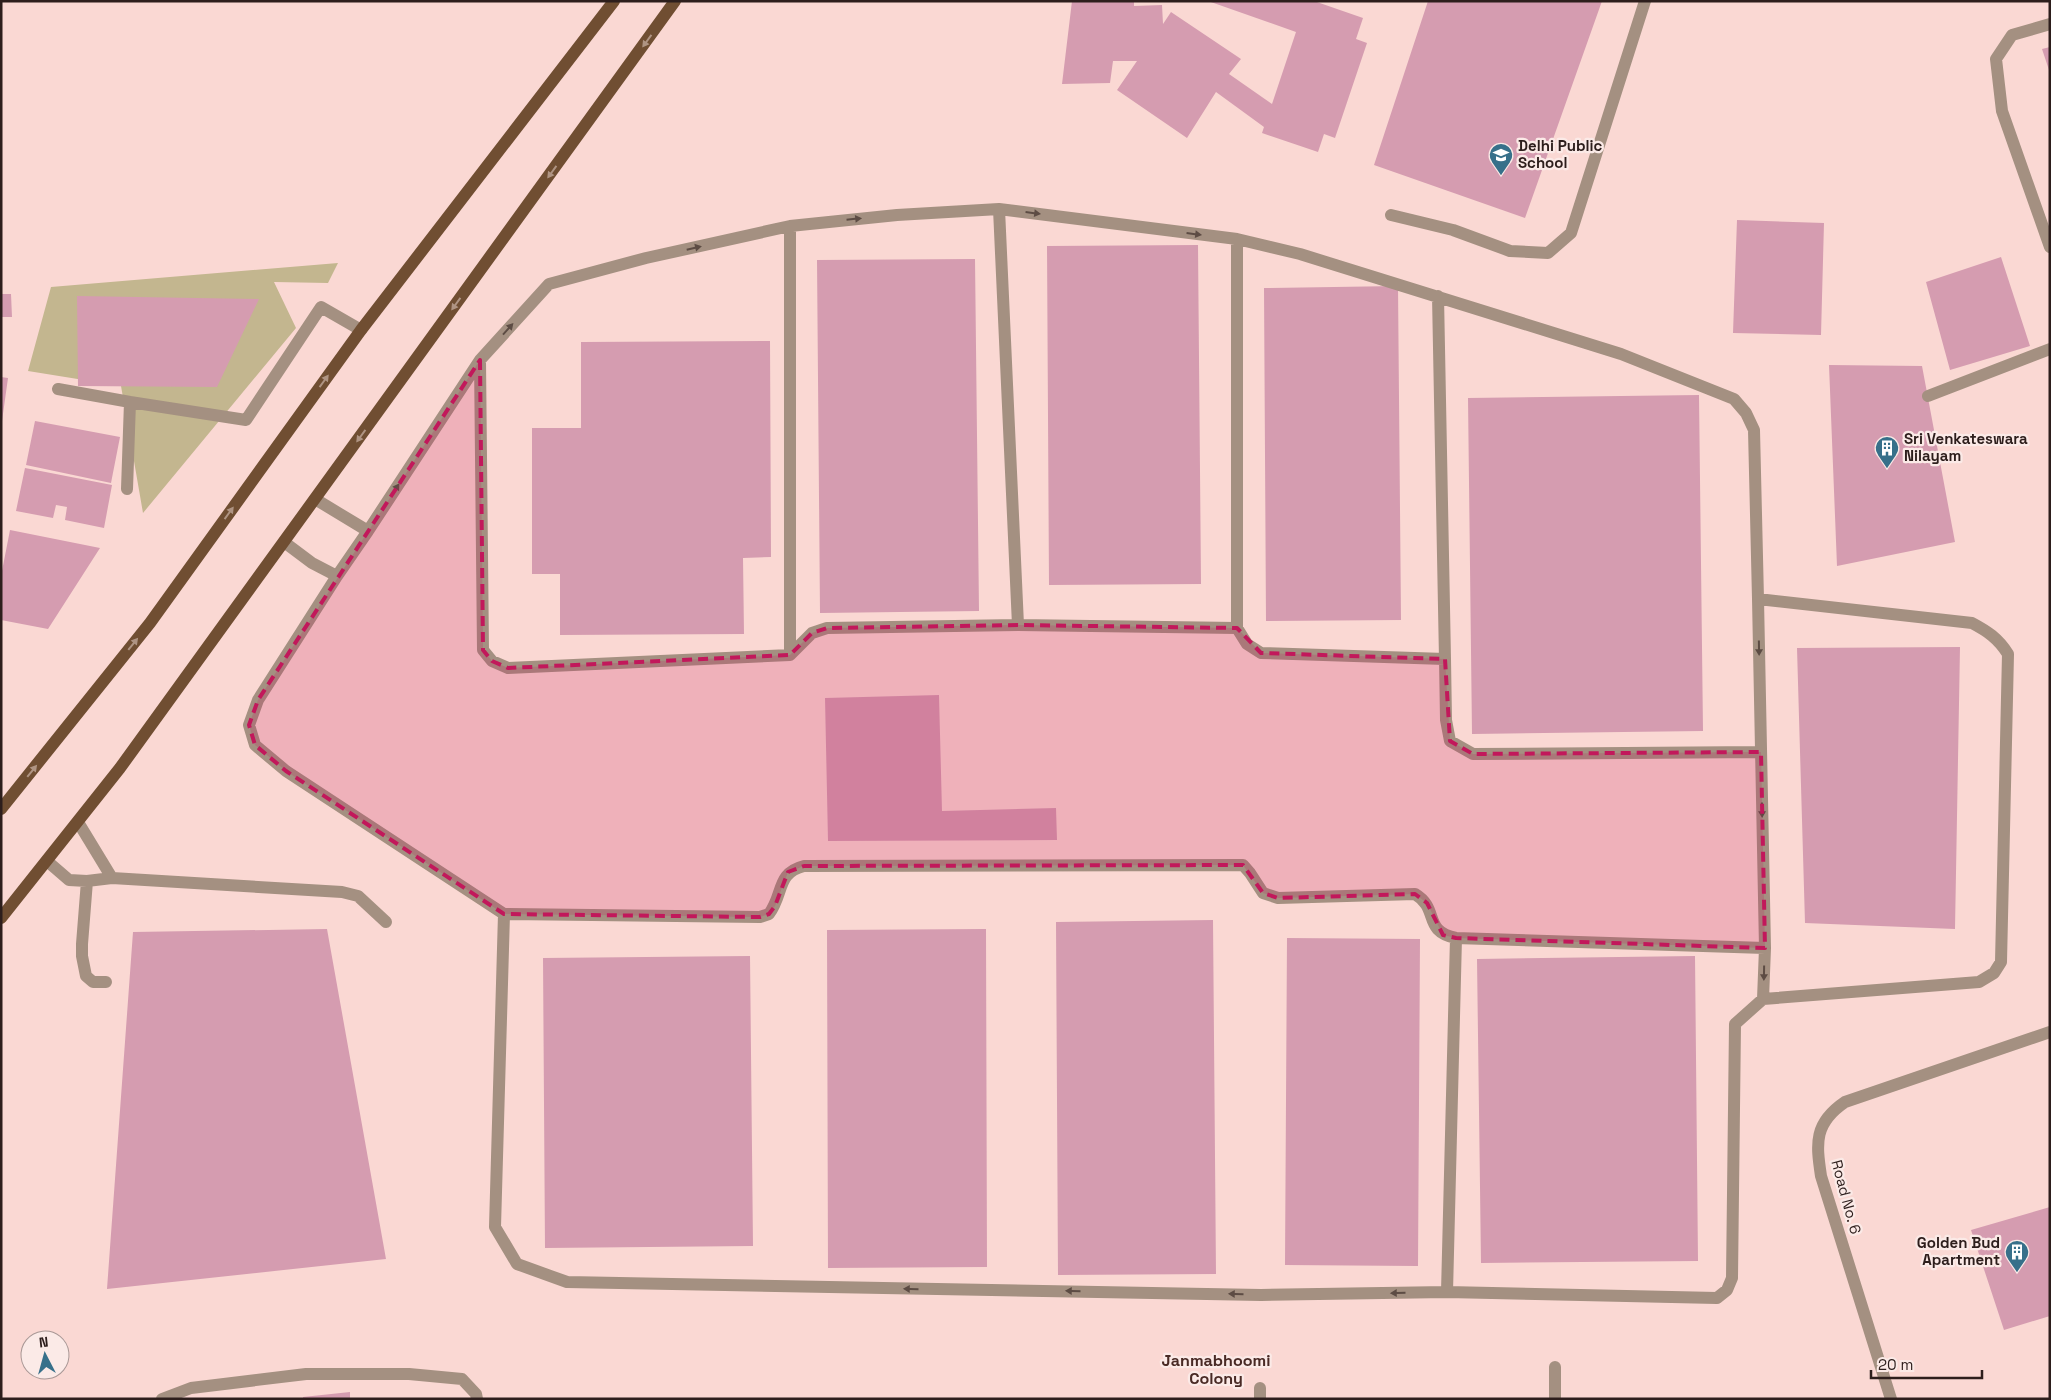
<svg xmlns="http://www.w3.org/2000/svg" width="2051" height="1400" viewBox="0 0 2051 1400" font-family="'Space Grotesk',sans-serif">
<rect width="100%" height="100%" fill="#fad8d3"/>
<path fill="#c3b68f" d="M338 263 328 283 274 282 296 328 143 513 121 386 28 371 51 287Z"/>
<path fill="#d59cb0" d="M1072 1H1134V6L1162 5 1163 24 1171 12 1241 59 1229 74 1272 104 1296 32 1208 1H1314L1363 18 1356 39 1367 43 1335 138 1324 134 1318 152 1262 133 1264 127 1216 92 1187 138 1117 90 1137 61H1113L1110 83 1062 84Z
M1428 1H1602L1525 218 1374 165Z
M2050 47V70H2049L2042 49Z
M1737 220 1824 223 1821 335 1733 333Z
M1198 245 1201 584 1049 585 1047 246Z
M2001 257 2030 346 1950 370 1926 282Z
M975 259 979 611 820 613 817 260Z
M1398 286 1401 620 1266 621 1264 288Z
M1 294H11L12 317H1Z
M77 296 259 299 217 387 78 386Z
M770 341 771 557 743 558 744 634 560 635V574H532V428H581V342Z
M1829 365 1922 366 1955 542 1837 566Z
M1 377 8 378 2 421H1Z
M1699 395 1703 731 1472 734 1468 398Z
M35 421 120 437 111 483 26 465Z
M25 468 112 485 104 528 65 520 67 507 56 505 53 518 16 511Z
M10 530 100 548 48 629 1 620V576Z
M1960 647 1955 929 1805 923 1797 648Z
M939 695 942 811 1056 808 1057 840 828 841 825 698Z
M1213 920 1216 1274 1058 1275 1056 922Z
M327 929 386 1259 107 1289 133 932Z
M986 929 987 1267 828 1268 827 930Z
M1287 938 1420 939 1418 1266 1285 1265Z
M750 956 753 1246 545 1248 543 958Z
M1695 956 1698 1261 1481 1263 1477 959Z
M2050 1207V1316L2004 1330 1971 1230Z
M350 1392V1399H303V1397Z"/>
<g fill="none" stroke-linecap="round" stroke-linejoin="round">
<path stroke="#a49081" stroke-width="12" d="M2050 24 2012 35 1996 59 2002 111 2050 247
M999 209 1018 625
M1391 215 1453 230 1510 251 1548 253 1571 233 1645 1
M1438 296 1445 659
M480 360 483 650 492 661 508 668 790 655 812 633 827 628 1018 625 1237 628 1247 644 1261 653 1445 659 1446 720 1450 741 1473 754 1761 752
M58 389 130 402
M1928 396 2050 349
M127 489 130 402 246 420 321 307 361 330
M315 499 368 531
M284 542 312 563 337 576 258 700 249 725 255 745 286 771 504 914 495 1227 517 1264 567 1282 1261 1295 1447 1292 1717 1298 1727 1290 1732 1278 1735 1024 1763 999 1979 982 1994 973 2001 962 2008 654C1998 638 1987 631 1972 623L1758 599 1754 430 1746 413 1734 399 1621 354 1300 254 1237 239 999 209 897 215 790 226 646 258 549 284 480 360 368 531 337 576
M1758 599 1765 948 1763 999
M1237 628V239
M790 655V226
M78 822 112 878 342 892 358 896 386 922
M47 861 69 880 87 881 112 878
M87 881 82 944V956L86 976 93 982H106
M504 914 760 917 769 914C784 894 776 873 804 866L1243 865 1250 873 1263 893 1278 898 1415 894C1440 909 1422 931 1456 938L1765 948
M1447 1292 1456 938
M162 1399 191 1388 306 1374H409L462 1379 476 1394 477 1399
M1260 1399V1388
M1555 1399V1367
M1891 1399 1821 1176C1816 1143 1814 1123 1845 1102L2050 1032"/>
<path stroke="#704e32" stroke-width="12" d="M1 809 150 623 361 330 614 1
M1 918 120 768 675 1"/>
</g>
<defs><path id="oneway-solid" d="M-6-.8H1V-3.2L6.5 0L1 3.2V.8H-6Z" transform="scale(1.25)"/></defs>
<g fill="#af9483">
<use href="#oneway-solid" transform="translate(647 41) rotate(126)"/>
<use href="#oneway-solid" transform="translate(552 172) rotate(126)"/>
<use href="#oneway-solid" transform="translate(456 304) rotate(126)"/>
<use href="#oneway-solid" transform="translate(324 381) rotate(-54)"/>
<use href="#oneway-solid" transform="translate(361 436) rotate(126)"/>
<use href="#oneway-solid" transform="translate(229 513) rotate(-54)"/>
<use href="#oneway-solid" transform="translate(133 644) rotate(-51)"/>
<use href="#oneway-solid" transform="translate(32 771) rotate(-51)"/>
</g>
<g fill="#5d4c44">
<use href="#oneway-solid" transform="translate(1033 213) rotate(7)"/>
<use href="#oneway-solid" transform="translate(854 219) rotate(-6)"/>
<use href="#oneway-solid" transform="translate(1194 234) rotate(7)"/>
<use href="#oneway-solid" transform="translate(694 248) rotate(-13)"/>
<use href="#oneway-solid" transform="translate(508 329) rotate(-48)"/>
<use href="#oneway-solid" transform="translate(395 490) rotate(-57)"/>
<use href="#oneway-solid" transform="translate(1759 648) rotate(89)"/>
<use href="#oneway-solid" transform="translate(1762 810) rotate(89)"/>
<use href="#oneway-solid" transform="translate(1764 973) rotate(91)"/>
<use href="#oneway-solid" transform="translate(911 1289) rotate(-179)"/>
<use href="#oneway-solid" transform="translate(1073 1291) rotate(-179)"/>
<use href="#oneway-solid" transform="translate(1398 1293) rotate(179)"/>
<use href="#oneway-solid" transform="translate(1236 1294) rotate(-179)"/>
</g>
<path fill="#c2185b" fill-opacity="0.2" stroke="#c2185b" stroke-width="4" stroke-dasharray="10 6" stroke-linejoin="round" d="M480 360 483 650 492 661 508 668 790 655 812 633 827 628 1018 625 1237 628 1261 653 1445 659 1450 741 1473 754 1761 752 1765 948 1456 938 1443 935 1427 903 1415 894 1278 898 1263 893 1243 865 804 866 788 872 775 906 769 914 760 917 504 914 286 771 255 745 249 725 258 700Z"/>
<defs>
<g id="school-pin" transform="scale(1.25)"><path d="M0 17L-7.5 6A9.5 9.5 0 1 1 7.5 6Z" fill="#37708a" stroke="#fbeae7"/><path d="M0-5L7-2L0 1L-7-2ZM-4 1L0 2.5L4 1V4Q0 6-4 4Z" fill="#fff"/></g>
<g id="building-pin" transform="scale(1.25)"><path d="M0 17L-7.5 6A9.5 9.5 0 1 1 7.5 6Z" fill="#37708a" stroke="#fbeae7"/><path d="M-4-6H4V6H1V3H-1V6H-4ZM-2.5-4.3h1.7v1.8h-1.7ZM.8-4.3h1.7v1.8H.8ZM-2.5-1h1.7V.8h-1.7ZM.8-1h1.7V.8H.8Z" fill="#fff"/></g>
</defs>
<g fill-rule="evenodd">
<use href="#school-pin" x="1501" y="155"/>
<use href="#building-pin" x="1887" y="448"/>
<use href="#building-pin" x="2017" y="1252"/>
</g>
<g text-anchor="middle" stroke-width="4.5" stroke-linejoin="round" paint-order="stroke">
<g font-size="15" font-weight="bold" fill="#2d1e1c" stroke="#fbeae7" text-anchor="start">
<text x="1518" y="151">Delhi Public<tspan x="1518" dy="17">School</tspan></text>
<text x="1904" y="444">Sri Venkateswara<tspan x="1904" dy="17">Nilayam</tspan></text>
<text x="2000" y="1248" text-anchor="end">Golden Bud<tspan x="2000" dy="17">Apartment</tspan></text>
</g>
<g font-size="15" fill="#2d1e1c" stroke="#fbeae7">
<text transform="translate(1846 1197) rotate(75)" y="5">Road No. 6</text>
</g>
<g font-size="16" font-weight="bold" fill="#492a25" stroke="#fbeae7">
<text x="1216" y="1366">Janmabhoomi<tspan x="1216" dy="18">Colony</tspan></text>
</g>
</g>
<rect width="2051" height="1400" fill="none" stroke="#2d1e1c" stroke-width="5"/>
<g transform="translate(45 1355) rotate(354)"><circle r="24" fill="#fbeae7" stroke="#a99896"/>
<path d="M0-4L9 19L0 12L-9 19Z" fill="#37708a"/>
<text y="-8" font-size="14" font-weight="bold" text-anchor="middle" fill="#2d1e1c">N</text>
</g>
<path d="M1871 1370v8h111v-8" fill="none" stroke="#2d1e1c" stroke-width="2.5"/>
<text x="1878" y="1370" font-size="15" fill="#2d1e1c" stroke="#fbeae7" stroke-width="4" paint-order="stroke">20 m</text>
</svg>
